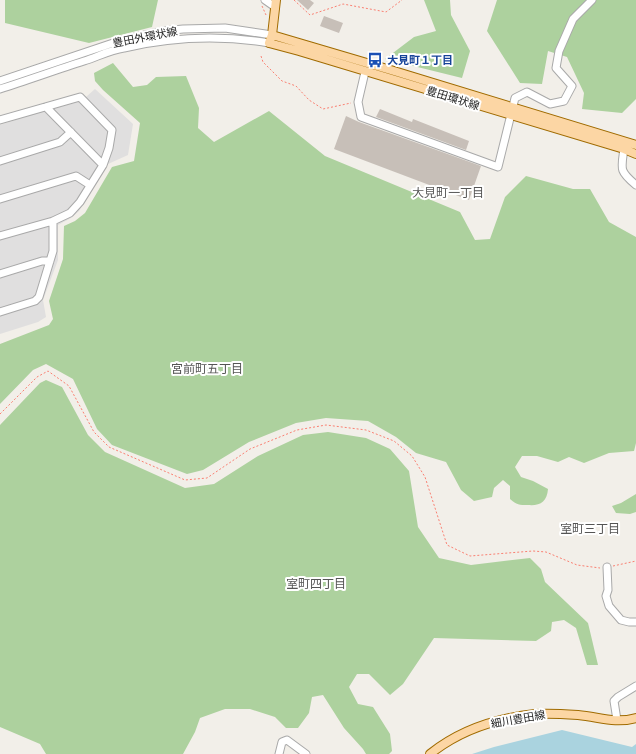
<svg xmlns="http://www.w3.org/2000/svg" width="636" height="754" viewBox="0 0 636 754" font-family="'Source Sans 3','Noto Sans JP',sans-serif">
<rect width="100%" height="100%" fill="#f2efe9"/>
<path fill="#e0dfdf" d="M95 89 133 124 128 155 108 164 79 211 71 218 58 225V260L43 300 46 317 38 322 0 334V125L86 97Z"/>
<path fill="#add19e" d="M5 0H158L152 27 89 43 5 23Z
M424 0H450L451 15 470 51 462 78 385 59 414 37 436 31Z
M497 0H636V99L622 113 582 109 584 93 567 57 548 51 542 84 520 83 487 31Z
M113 63 133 87 147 85 156 77 186 76 199 108 198 128 214 142 269 111 325 156 460 212 475 240 490 239 505 197 526 176 573 189H590L609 222 636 237V443L634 451 609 453 584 463 569 457 558 462 537 456H522L515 467 521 477 533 481 548 489C547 502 540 506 528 505 519 505 517 505 510 499V486L503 480 494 488 492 497 474 501 461 490 446 462 416 453 396 437 368 421 326 418 296 423 249 442 203 470 187 474 112 445 97 429 73 379 46 364 33 370 0 404V344L49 325 53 319 49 301 63 259 64 226 75 221 85 213 112 167 134 161 140 123 103 90 95 81 94 73Z
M46 380 62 387 88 435 105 452 185 488 214 484 258 456 303 435 328 432 366 438 390 449 409 471 418 527 439 558 471 565 530 558 541 569 545 582 588 623 598 665H587L576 628 564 620 552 622 551 631 536 641 434 638 403 684 390 695 369 674H357L349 687 358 704 373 707 390 734 392 751 389 754H366L363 749 344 728 323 695 312 697 309 713 298 728H286L275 717 250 709H225L200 718 195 732 183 754H46L40 744 0 727V425L40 383Z
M636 494V512L630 514 616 513 612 506 621 503Z"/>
<path fill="#aad3df" d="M562 730 632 747 636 744V754H472L494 747Z"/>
<path fill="#c7bfb8" d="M297 0H310L314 3 308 10Z
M324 16 343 23 339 33 320 26Z
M380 109 412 122 413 119 469 141 466 150 376 117Z
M346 116 359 122 481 166 469 200 334 149Z"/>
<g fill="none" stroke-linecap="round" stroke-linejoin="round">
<g stroke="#a9a9a9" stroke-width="9">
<path id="minor" d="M265 0 275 7
M365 72 358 102 361 117 498 167 515 98 527 92 550 104 564 101 572 86 556 68 559 51 573 19 592 0
M0 81 122 40 164 31 183 29 225 28 272 35
M0 89C28 80 56 70 84 61 97 57 110 50 124 48 172 37 221 35 269 43
M46 107 103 165
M0 120 80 97 112 130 109 148 103 165 80 202 70 213 53 221 0 236
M624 149C621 169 619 171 636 185
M0 161 60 142 71 132
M0 199 76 176 90 185
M0 274 42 261H50
M0 312 35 301 39 297 53 251V221
M607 567 608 590 606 596 609 606 621 620 629 622H636
M617 720 614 701 618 697 636 686
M279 754 282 742 287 740 306 754"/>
</g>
<g stroke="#a06b00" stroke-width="10">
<path id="major" d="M276 0 272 35 269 43 299 51 624 149 636 154
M272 35 394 71 636 145
M430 754C460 730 498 718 535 714 549 713 564 714 578 715 600 717 614 724 636 718"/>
</g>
<path stroke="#fa8072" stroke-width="1" stroke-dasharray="2 2" stroke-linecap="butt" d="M294 0 310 15 343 4 386 12 402 0
M262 6 266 15
M261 56 263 62 282 81 296 86 309 100 323 109 351 103
M0 414 37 377 48 371 69 386 94 432 109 447 185 480 207 478 250 449 297 430 326 425 366 430 394 441 412 456 425 477 447 545 470 556 533 551 546 552 577 565 600 568
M613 566 636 561"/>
<use href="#minor" stroke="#fff" stroke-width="7"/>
<use href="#major" stroke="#fcd6a4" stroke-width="8"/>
</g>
<defs>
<g id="bus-bare" transform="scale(1.2)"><path d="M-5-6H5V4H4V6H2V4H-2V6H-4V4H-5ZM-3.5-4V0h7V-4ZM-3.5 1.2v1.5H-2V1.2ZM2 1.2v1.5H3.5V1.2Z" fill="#1a4fb4" stroke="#fff" stroke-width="2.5" paint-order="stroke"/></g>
</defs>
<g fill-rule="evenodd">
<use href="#bus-bare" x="375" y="60"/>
</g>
<g text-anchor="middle" stroke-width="4" stroke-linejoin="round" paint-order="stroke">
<g font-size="11" fill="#222" stroke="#fff">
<text transform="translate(145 37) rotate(-11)" y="4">豊田外環状線</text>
<text transform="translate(453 98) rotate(17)" y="4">豊田環状線</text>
<text transform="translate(518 719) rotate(-10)" y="4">細川豊田線</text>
</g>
<g font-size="11" font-weight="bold" fill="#164399" stroke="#fff" text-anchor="start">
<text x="387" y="64">大見町１丁目</text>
</g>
<g font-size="12" fill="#555" stroke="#fff">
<text x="448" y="197">大見町一丁目</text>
<text x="207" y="373">宮前町五丁目</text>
<text x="590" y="533">室町三丁目</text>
<text x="316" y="588">室町四丁目</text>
</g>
</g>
</svg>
